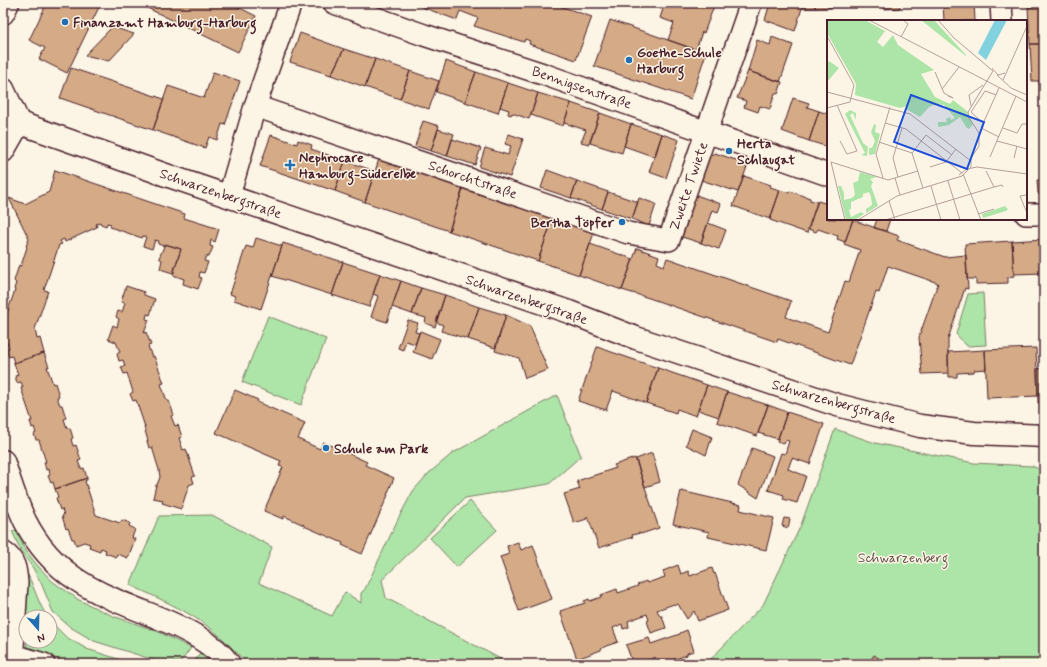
<svg xmlns="http://www.w3.org/2000/svg" width="1047" height="667" viewBox="0 0 1047 667" font-family="Mynerve,sans-serif">
<rect width="100%" height="100%" fill="#fcf5e5"/>
<filter id="ink" filterUnits="userSpaceOnUse"><feTurbulence type="fractalNoise" baseFrequency=".025" numOctaves="2"/><feDisplacementMap in="SourceGraphic" scale="8" xChannelSelector="R" yChannelSelector="G"/><feConvolveMatrix kernelMatrix="1 2 1 2 8 2 1 2 1" color-interpolation-filters="sRGB"/></filter>
<g filter="url(#ink)">
<path fill="#ade4a7" stroke="#7c8269" d="M983 293 986 345 967 346 956 334 968 294Z
M268 316 326 339 301 405 242 382Z
M557 395 581 456 549 484 465 498 382 580 386 598 510 664H246C242 658 237 653 232 648 202 616 168 603 130 585L159 516 212 515 272 547 259 583 332 616 345 592 361 603V593L365 589 399 517 413 491 429 473 453 453Z
M835 429 875 443 974 463 1032 466 1044 471V664H706L763 605 801 525Z
M470 501 497 530 457 567 430 538Z
M16 530 24 548 36 564 52 581 79 600 113 616 157 631 191 648 182 660 177 662 157 661 94 641 70 627 53 612 41 583 33 568 21 551 12 531Z
M19 560C32 577 35 597 46 615L41 617H26V625L23 583Z
M50 621 66 637 87 649 134 664H73L27 649 26 641H50Z
M200 653 211 664H193Z"/>
<path fill="#d4ab86" stroke="#4a1f2b" d="M47 3H101L67 73 39 59 45 48 29 40Z
M137 3H230L256 16 238 52Z
M411 3H551L592 17 576 60 529 44 530 41 525 39 524 42 474 26 478 18 460 11 457 20Z
M665 3H715L704 33 702 32 696 50 668 40 674 23 660 18Z
M770 3H815V8H802L795 31 765 20Z
M815 3H865V6L815 8Z
M865 3H907H899L900 8 884 9V5L865 6Z
M943 3H974L975 21H944Z
M1028 3H1044V6L1028 7Z
M1044 6V44H1030L1028 7Z
M610 20 706 53 691 99 594 66Z
M112 27 134 34 109 61 85 55Z
M300 33 344 49 331 75 290 62Z
M772 37 793 45 780 82 748 71 757 40 770 45Z
M1030 44H1044V81H1032Z
M344 49 375 59 365 87 331 75Z
M375 59 410 71 400 99 365 87Z
M446 61 476 72 465 102 436 92Z
M71 68 164 99 153 130 60 98Z
M410 71 439 81 429 109 400 99Z
M748 71 782 82 778 94 775 93 770 109 760 106 758 112 744 107 746 101 737 98Z
M213 72 240 81 225 125 222 124 217 140 209 137 205 148 153 130 168 86 204 98Z
M476 72 508 83 498 113 465 102Z
M1039 81H1044V124H1042Z
M508 83 538 93 529 119 512 113 511 115 508 114 509 110 500 107Z
M538 93 571 103 563 126 531 115Z
M793 98 809 103 807 107 819 111 809 141 782 131Z
M571 103 600 113 589 144 581 142 586 130 564 123Z
M819 111 828 114V147L809 141Z
M600 113 631 124 622 153 590 143Z
M423 121 439 126 431 151 415 146Z
M631 124 662 134 655 157 624 146Z
M1042 124H1044V162H1043Z
M438 129 454 134 447 156 431 151Z
M509 134 523 139 510 177 479 167 485 148 508 155 511 146 505 144Z
M662 134 679 140 666 178 649 172Z
M271 135 297 144 298 140 312 145 311 149 345 161 335 191 260 166Z
M452 139 481 148 475 165 447 156Z
M715 153 748 164 738 192 701 180 709 156Z
M379 159 463 188 449 231 365 202Z
M345 161 375 171 365 202 335 191Z
M1043 162 1044 196H1040L1038 193 1037 180H1043Z
M55 170 185 214 184 218 219 229 215 242 211 240 210 246 213 247 209 257 206 256 204 261 208 262 204 273 200 272 199 277 202 278 198 289 183 284 184 279 173 275 181 249 165 244 164 246 158 244 159 241 155 240 152 249 143 246 146 237 143 236 142 238 110 227 111 224 107 223 106 226 101 224 100 222 96 224 97 227 65 242 64 239 60 241 62 244 59 245 44 290 48 291 35 329 37 339 40 338 44 353 14 363 12 356 9 357 6 349 9 348 7 342 3 341V329L5 322H4L15 290 14 289 16 283 14 281 19 265 21 266 27 247 26 246 29 239 9 198 25 204 49 192Z
M547 170 577 181 571 198 541 188Z
M744 176 771 185 770 187 780 190 770 219 733 206Z
M577 181 608 192 602 209 571 198Z
M463 188 553 218 538 261 449 231Z
M780 190 789 193 790 191 810 198V200L817 202 807 233 770 220Z
M608 192 638 202 632 219 602 209Z
M696 195 721 204 718 212 712 210 701 243 682 237Z
M639 198 656 204 649 226 632 219Z
M818 201 828 204V219H853L845 242 837 239 838 236 818 229 816 232 808 229Z
M553 218 594 233 579 275 538 261Z
M877 219H890L886 231 874 228Z
M853 220 899 236 897 240 945 257 966 255 968 289 965 288 948 339V373L922 374 919 337 938 283 888 266 879 293 876 292 850 365 778 339 777 342 649 298 622 290 637 248 659 256 657 263 664 266 667 258 791 301 786 317 828 332 845 281 849 282 860 250 844 244Z
M708 223 726 230 719 249 701 243Z
M256 238 282 246 261 309 234 300 235 296 230 294 246 246 253 248Z
M1044 239V273L1014 274 1012 241Z
M1012 241 1014 276 1008 277V283L976 284V279H967L965 244Z
M283 243 343 262 332 295 272 276Z
M165 244 181 249 173 273 160 269 162 260 159 258Z
M590 244 633 259 622 290 579 275Z
M343 262 380 274 369 307 332 295Z
M380 274 401 281 387 322 371 317 378 296 373 294Z
M401 281 421 288 412 314 392 307Z
M126 286 144 292V295L155 299 150 315 147 314 146 319 149 320 144 333 146 332 151 345 148 346 152 357 154 356 164 383 161 384 167 401H169L174 415 171 416 175 426 178 425 182 437 179 438 183 450 186 449 195 476 192 477 194 483 189 485 181 509 162 503 163 500 153 498 156 485H157L160 477 159 470 152 447 149 448 147 441H148L144 427H145L136 400 133 401 130 394 133 392 127 373 124 374 121 367 125 366 123 360 119 361 117 354 120 352 116 342 108 339 113 325 117 327 119 319 116 317 118 311 122 312 125 303 121 302Z
M421 288 445 295 435 327 425 323 426 318 412 314Z
M445 295 479 307 468 339 441 331 443 325 436 322Z
M479 307 506 315 495 348 468 339Z
M506 315 530 326 548 370 525 378 519 358 495 351Z
M408 320 418 323 415 332 419 333 415 344 406 341 403 350 398 348Z
M420 331 440 339 432 359 413 352Z
M597 347 658 368 646 403 613 391 606 410 578 401Z
M1036 348 1038 396 987 398 985 350Z
M985 350 986 369 974 370V372L957 373V377H949L948 352Z
M44 353 49 367H47L53 384 55 383 59 396 57 397 60 405H62L66 418 64 419 67 428H70L73 438 71 439 73 446 76 445 81 460 78 461 81 469 84 468 87 478 55 489 53 482 51 483 48 476 50 475 49 469 46 470 44 462H46L39 440H36L34 434 36 433 34 427 32 428 30 421H32L21 388 23 387 21 382 17 383 15 376 18 375 14 363Z
M658 368 707 385 696 416 677 409 676 413 646 403Z
M1044 368V402L1038 403 1037 369Z
M707 385 727 392 719 417 698 410Z
M235 390 258 400 257 402 305 423 298 439 320 449 323 442 367 462 365 465 394 478 387 495H388L362 554 342 545 343 543 304 526V525L284 516 283 519 264 511 283 467 279 466 281 461 216 433Z
M727 392 768 405 757 436 717 422Z
M768 405 787 412 778 439 758 433Z
M787 412 824 424 810 464 792 458 788 469 806 476 797 503 783 499 784 495 768 490 781 453 785 454 789 441 786 440 784 444 777 441Z
M692 429 712 437 706 455 686 445Z
M752 448 773 456 758 498 738 485Z
M652 453 660 482 645 487 636 459Z
M635 458 659 528 641 534 640 533 632 535 633 537 599 548 588 517H586L587 519 574 523 564 494 580 489 577 481 616 468 614 465Z
M87 478V480L85 481 96 515 120 523 122 520 130 523 129 526 135 529 132 538 135 539 128 558 117 554 116 557 111 555 105 553 106 550 101 548 100 551 89 547 90 544 84 542 76 545 74 539H72L68 528 66 529 62 516 64 515 62 509 60 510 56 498 58 497 55 489Z
M681 491 741 505 740 510 774 518 766 550 708 537 709 532 673 524Z
M784 518 790 519 788 528 782 526Z
M518 542 521 550 533 545 552 599 519 611 500 557 509 554 507 546Z
M678 565 681 574 688 571 690 576 712 568 714 574 715 573 728 610 698 621 694 611 687 619 678 604 675 605 674 604 657 610 660 616H662L666 628 651 633 647 621 649 620 647 614 628 621 629 627 623 629 622 624 613 628 618 642 606 646 601 649V650L577 659 560 611 585 603 584 601 589 599 590 601 601 597V595L617 589 618 593 638 586 637 585 646 581 647 583 665 577 663 571Z
M687 630 694 651 687 653V655L661 664H658L655 657 652 658V659L639 664H633L626 645 649 638 651 644 680 634V633Z
M874 655 887 664H868Z"/>
<g fill="none" stroke-linecap="round" stroke-linejoin="round">
<g stroke="#4a1f2b" stroke-width="24">
<path id="street" d="M334 3 424 35 543 74 828 175
M1001 3 1002 21
M255 106 628 233 669 240 751 3
M229 196 255 106 291 3
M1026 214H1044
M3 552C15 559 16 570 17 583L12 664
M13 655 44 664"/>
</g>
<g stroke="#4a1f2b" stroke-width="25">
<path id="secondary" d="M3 13 8 3
M3 89 19 123
M3 117 163 174 569 312 636 338 837 405 920 426 974 433 1044 436
M3 151 19 123
M3 461C10 481 16 502 25 521 55 580 102 595 159 618 183 628 213 642 229 664"/>
</g>
<use href="#street" stroke="#fcf5e5" stroke-width="21"/>
<use href="#secondary" stroke="#fcf5e5" stroke-width="22"/>
</g>
</g>
<g fill="#1f6fb2" stroke="#fcf5e5" stroke-width="1.5">
<circle cx="65" cy="22" r="4"/>
<circle cx="629" cy="60" r="4"/>
<circle cx="729" cy="151" r="4"/>
<path d="M288 159h4v4h4v4h-4v4h-4v-4h-4v-4h4z"/>
<circle cx="622" cy="222" r="4"/>
<circle cx="326" cy="448" r="4"/>
</g>
<g text-anchor="middle" stroke-width="3" stroke-linejoin="round" paint-order="stroke">
<g font-size="14" font-weight="bold" fill="#4a1f2b" stroke="#fcf5e5" text-anchor="start">
<text x="73" y="27">Finanzamt Hamburg-Harburg</text>
<text x="637" y="57">Goethe-Schule<tspan x="637" dy="16">Harburg</tspan></text>
<text x="737" y="148">Herta<tspan x="737" dy="16">Schlaugat</tspan></text>
<text x="299" y="162">Nephrocare<tspan x="299" dy="16">Hamburg-Süderelbe</tspan></text>
<text x="614" y="227" text-anchor="end">Bertha Töpfer</text>
<text x="334" y="453">Schule am Park</text>
</g>
<g font-size="14" fill="#4a1f2b" stroke="#fcf5e5">
<text transform="translate(582 87) rotate(19)" y="5">Bennigsenstraße</text>
<text transform="translate(473 179) rotate(19)" y="5">Schorchtstraße</text>
<text transform="translate(688 186) rotate(-71)" y="5">Zweite Twiete</text>
<text transform="translate(221 193) rotate(19)" y="5">Schwarzenbergstraße</text>
<text transform="translate(527 299) rotate(19)" y="5">Schwarzenbergstraße</text>
<text transform="translate(834 401) rotate(16)" y="5">Schwarzenbergstraße</text>
</g>
<g font-size="14" fill="#63504a" stroke="#fcf5e5">
<text x="903" y="562">Schwarzenberg</text>
</g>
</g>
<g transform="translate(827 20)">
<rect width="200" height="200" fill="#fcf5e5"/>
<path d="M0 0H38L58 11 50 22 56 27 66 15 71 25 107 50 94 54 108 77 123 84 126 80 140 91 146 104 142 109 139 107 133 97 122 105 111 107V102H120L119 99 123 97 124 100 128 98 117 85 109 84 102 87 93 97 79 89 80 86 73 88 28 75 29 64 0 13ZM94 0H107L139 35V36ZM2 41 12 48 0 62V44ZM23 90 29 93V100L26 93 23 95 36 123 41 127 40 136 34 135 38 133 18 94ZM47 104 49 105 48 112 53 114 48 134 42 135V128H45L48 121 44 112ZM33 152 50 157 43 159 46 162 44 166 51 186 39 193V189L45 185 44 177 42 172 36 174V177L24 182V189L22 190 24 197 34 192 37 194 28 200H19L11 166H14L17 173V180L25 178 28 175 26 163 31 161ZM178 186 181 189 179 191 156 198 155 194Z" fill="#ade4a7"/>
<path d="M168 0H180L159 40 151 33Z" fill="#82d1df"/>
<path fill="none" stroke="#b59f9b" stroke-width="1" d="M42 0 200 82M0 16 27 65 23 82 0 88M74 17 81 4 76 0M165 48 171 55 178 53M108 52 117 73 126 78 121 76M170 55 184 68 200 75M176 60 200 6M115 69 132 47M0 72 83 94 144 141M10 85 30 131M144 86 142 75 156 65M58 103 79 109 135 153M156 103 144 92 158 71 169 75M176 108 190 113 195 104H200M172 117 154 108 172 68M13 121 20 134 30 131M170 121 200 129M52 122 85 133M163 137 189 76M187 138 190 126M103 147 119 142 129 129M159 151 167 167M136 154 154 200M132 155 140 149 150 147 200 154M71 157 66 138 75 108M56 158 49 134 63 87M68 158 73 175M121 161 133 200M104 166 114 200M96 168 85 133 99 115 125 135M200 175 193 176 200 193M62 181 68 200M151 194 167 189M18 200 4 142 61 160 91 151M31 200 70 176 135 156 144 147V138L152 126V113L142 98 141 92 166 51 127 18 111 0M58 200 167 167 175 165 176 167"/>
<path fill="#1d4ed8" fill-opacity="0.15" stroke="#1d4ed8" stroke-width="2" d="M84 75 157 102 140 149 67 122Z"/>
<rect width="200" height="200" fill="none" stroke="#4a1f2b" stroke-width="2"/>
</g>
<rect width="1047" height="667" fill="none" stroke="#fcf5e5" stroke-width="16"/>
<rect x="8" y="8" width="1031" height="651" fill="none" stroke="#4a1f2b" stroke-width="1.5" filter="url(#ink)"/>
<g transform="translate(38 629) rotate(160)"><circle r="19" fill="#fcf5e5" stroke="#b59f9b"/>
<path d="M0-3L7 15L0 10L-7 15Z" fill="#1f6fb2"/>
<text y="-6" font-size="11" font-weight="bold" text-anchor="middle" fill="#4a1f2b">N</text>
</g>
</svg>
